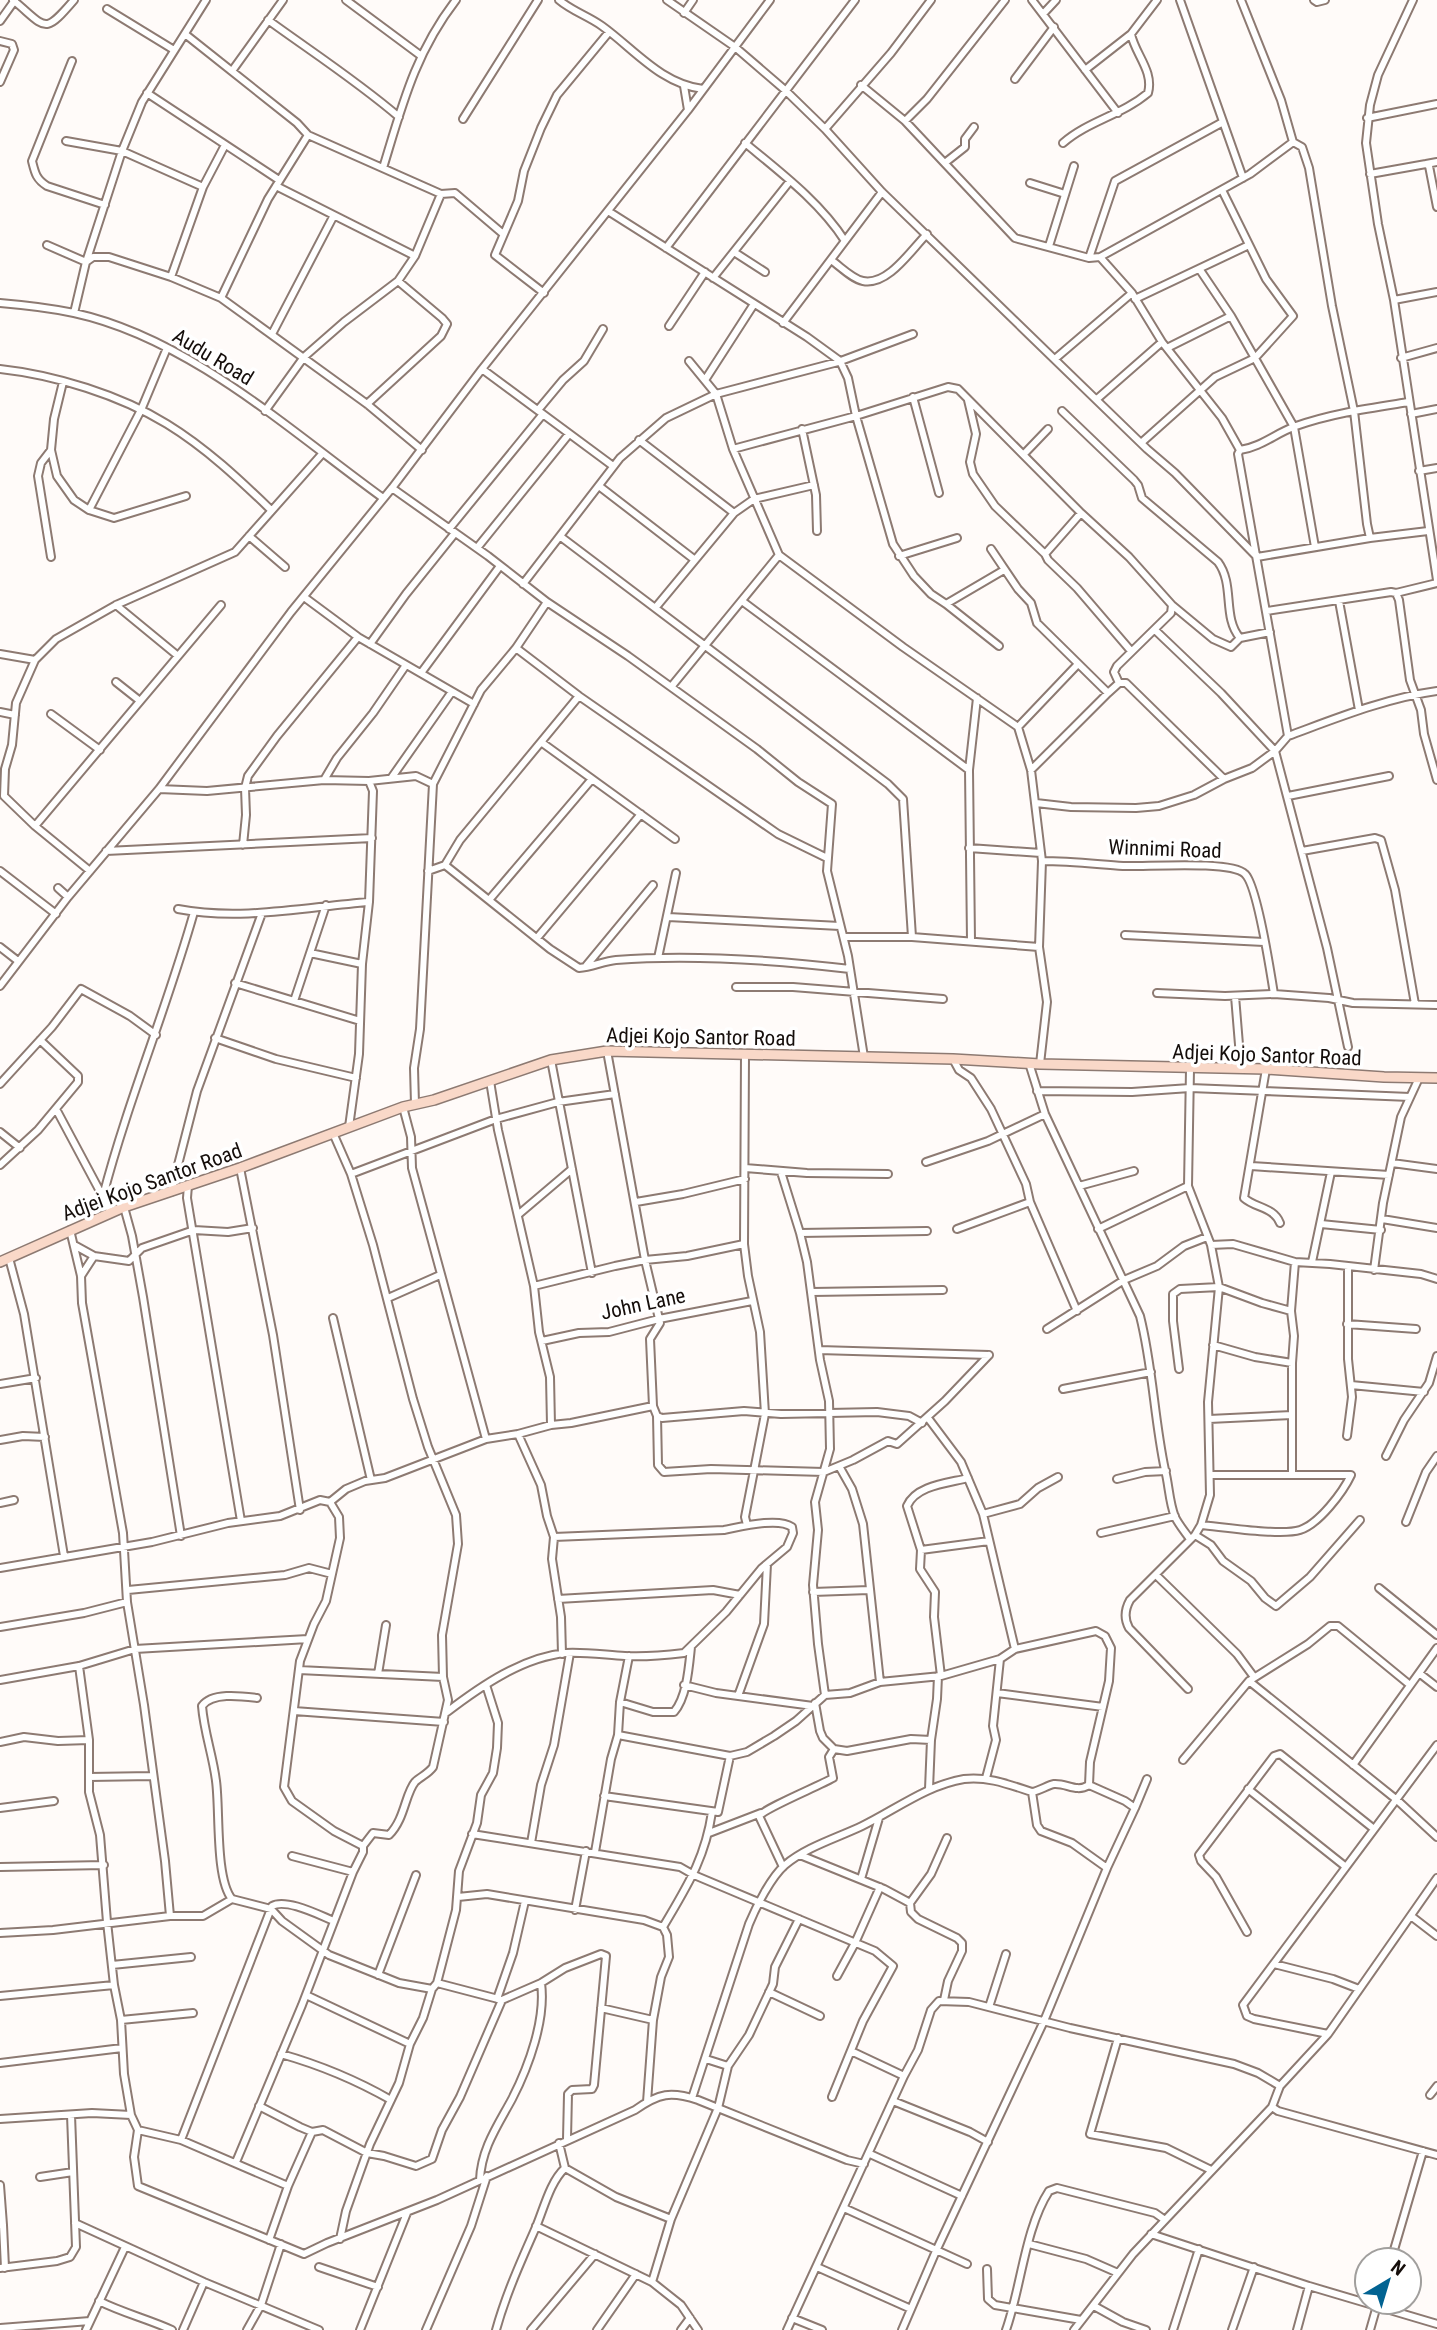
<svg xmlns="http://www.w3.org/2000/svg" width="1437" height="2330" viewBox="0 0 1437 2330" font-family="'Roboto Condensed',sans-serif">
<rect width="100%" height="100%" fill="#fffbf9"/>
<g fill="none" stroke-linecap="round" stroke-linejoin="round">
<g stroke="#8d7a72" stroke-width="10">
<path id="street" d="M13 0C47 28 43 36 74 0
M346 0 420 55
M559 0C572 11 588 16 602 26 634 49 661 84 703 89
M667 0 735 47 785 90 825 129 882 192 1147 449 1175 473 1257 557
M1032 0 1118 113
M1180 0 1243 178
M1241 0 1281 100 1293 142 1302 147 1309 168 1332 306 1354 411 1367 524 1370 538
M1314 0 1317 2 1325 0
M1413 0 1378 75 1370 105 1366 143 1378 224 1394 300 1437 580
M107 9 174 50
M684 13 693 0
M1043 14 1056 0
M268 20C312 52 357 81 399 117
M0 21 15 0
M185 34 297 123 308 135 441 194 455 193 502 233
M0 41 12 44 14 50 0 82
M72 61 32 161C35 173 36 179 47 186L105 205
M1085 70 1131 34
M232 71 283 0
M1015 79 1054 27
M861 85 905 121 1015 238 1089 258 1100 257 1250 174 1293 142
M684 86 688 110
M147 93 279 180
M1367 118 1437 104
M463 119 538 0
M905 121 927 99 1005 0
M825 129 891 53 931 0
M66 141 122 151 203 187
M745 143C780 172 820 202 845 241
M1063 143C1088 121 1122 115 1148 93 1154 71 1135 54 1131 34L1157 0
M946 162 965 147V139L974 127
M1426 164 1437 162
M383 168C402 106 415 53 456 0
M1370 174 1426 164 1429 166 1437 207
M1030 183 1065 194
M276 186 415 256
M608 211 807 337 840 361 848 378 856 416 893 544 914 576 931 594 946 604 1004 570
M47 245 86 262 122 151 142 102 206 0
M1049 246 1074 166
M666 248 855 0
M734 252 765 272
M1100 257 1132 293 1162 342 1222 418 1240 450 1238 454 1288 736C1337 718 1386 698 1437 691
M1089 258 1115 181 1223 122
M831 260C840 266 852 279 863 281 888 286 911 250 927 234
M1200 270 1231 316 1294 427 1315 547
M171 277 203 187 225 145
M713 278 790 181
M544 293 495 255 518 201 524 171 541 128 557 95 609 32
M221 298 268 199 308 135
M1135 299 1249 245
M1394 300 1437 292
M0 303C24 305 50 308 74 313 189 338 289 430 383 498
M74 313 86 262 93 257H109L171 277 221 298 367 404 422 450
M783 323 882 192
M669 326 705 272
M272 334 333 217
M1167 348 1231 316
M1056 358 1132 293
M1401 358 1437 348
M689 361 716 394 733 449 779 555 903 647 1018 727 1031 770 1042 861 1039 947 1047 1002 1040 1064
M0 369C55 375 120 395 167 424 206 448 239 479 271 510
M482 369 613 466
M705 380 754 304
M63 382 54 419 51 450 57 476 74 500 89 510 114 518 186 496
M913 397 939 493
M1097 399 1162 342
M968 400 976 434 970 462 973 474 995 506 1045 554
M367 404 441 336 447 324 442 318 398 281
M538 410 563 380 584 361 603 329
M265 411 304 357 344 322 398 281 415 256 441 194
M1062 411 1134 480 1138 485 1142 498 1218 562C1235 585 1222 617 1240 638L1270 632
M1411 414 1437 409
M802 429 816 495 817 531
M639 440 734 513
M1141 443 1215 377 1255 358 1293 316 1266 279 1222 190
M733 449 856 416 948 387 958 389 1081 513 1045 554 1048 560 1077 588 1131 651
M1240 450C1261 447 1276 433 1296 426 1333 413 1371 408 1409 402
M1024 454 1048 429
M1419 471 1437 468
M599 486 695 560
M392 488 488 556 547 602 628 656 757 749 798 782 832 804 827 871 848 956 864 1057
M89 510 141 410 167 348
M1081 513 1129 557 1172 605 1171 613 1117 666 1114 672 1119 683
M449 529 543 414
M249 536 285 567
M561 537 888 784 903 799 912 937
M477 548 569 434
M991 549 1018 589 1031 603 1037 623 1108 693 1119 683H1126L1224 779
M899 556 957 538
M51 557 38 476 41 463 51 450
M1257 557 1370 538 1428 531
M523 584 620 458 666 418 716 394 838 362 913 334
M1396 593 1437 583
M304 597 358 637 474 704
M742 601 969 770 971 941
M1339 601 1359 710
M946 604 999 646
M116 605 178 656
M1172 605 1213 639 1231 647 1240 638
M656 607 734 513 754 499 814 485
M1267 611 1391 592 1396 593 1399 600 1410 680 1421 710 1424 734 1437 780
M1155 630 1221 693 1275 751 1327 948 1348 1047
M370 644 406 594 455 533
M516 648 579 696 778 834 827 858
M0 654 35 660
M421 673 500 566
M116 682 140 701
M671 687 779 555
M0 712 15 715
M51 714 100 750
M1018 727 1078 664
M541 742 675 839
M969 770 977 698
M1031 770 1108 693
M392 777 451 693
M324 780 337 758 373 713 406 665
M159 789 207 791 324 780 369 781 416 776 433 784
M1288 796 1389 776
M1036 803 1071 807 1136 808 1159 806 1194 795 1224 779 1252 768 1275 751 1288 736
M35 826 221 605
M243 845 246 815 245 788 248 776 277 736 358 637
M969 848 1041 853
M106 851 372 838
M1302 851 1375 838 1381 840 1395 890 1415 1004
M1042 861C1069 861 1095 864 1123 866 1145 867 1231 860 1245 874 1257 885 1271 975 1274 994
M445 865 550 949 579 968C592 967 604 961 616 960 693 954 774 960 850 969
M0 871 56 914
M90 871 35 826 4 796 5 769 12 745 16 703 35 660 56 639 116 605 235 552 322 454
M428 871 445 865 460 840 579 696
M58 888 68 897
M489 900 592 779
M178 909C241 921 305 907 369 902
M668 917 840 926
M1125 935 1264 942
M844 937H912L1039 947
M537 938 641 814
M0 947 18 961
M310 953 362 964
M658 958 676 873
M586 966 653 885
M235 983 360 1021
M0 986 68 897 159 789 291 612 392 488 482 369 688 110 770 0
M736 987H793L943 999
M1157 993 1225 996 1274 994 1329 998 1353 1003 1437 1005
M1235 996 1241 1069
M294 1001 326 905
M215 1038 276 1059 356 1078
M607 1051 645 1260 660 1323 650 1339 653 1406 657 1416 662 1418 744 1411 781 1414 877 1412 909 1416 922 1423
M745 1054 744 1244 748 1276 760 1332 765 1414 745 1517 747 1525
M953 1059 959 1070 971 1078 991 1109 1026 1184 1030 1202 957 1229
M551 1060 592 1273
M1029 1063 1045 1114 1140 1316C1153 1367 1154 1419 1165 1470 1169 1485 1169 1502 1175 1517 1179 1525 1185 1532 1190 1539
M1266 1069 1244 1198C1255 1208 1274 1207 1280 1223
M490 1081 498 1130 534 1286 539 1332 550 1377 551 1425
M0 1084 52 1027 81 989 130 1016 156 1035
M1037 1091 1132 1092 1190 1088 1410 1097
M415 1104 414 1068 420 1029 433 784 481 690 516 648 547 602
M403 1107 411 1137 412 1168 486 1439
M56 1109 111 1212
M349 1127 359 1054 362 964 369 902 373 791 369 781
M0 1132 20 1148
M926 1162 988 1141 1045 1114
M1392 1163 1437 1169
M0 1165 38 1130 78 1082V1076L40 1040
M1251 1166 1389 1175
M240 1168 273 1335 300 1510
M745 1168 807 1173 888 1174
M781 1172 800 1233 807 1262 820 1360 829 1401 830 1449 815 1502 818 1530 813 1585 818 1644 825 1695
M351 1174 496 1119 558 1102 615 1094
M188 1185 187 1198 241 1521
M1079 1186 1134 1171
M171 1192 197 1091 262 913
M103 1196C128 1100 167 1008 194 912
M636 1202 683 1194 745 1179
M1030 1202 1077 1311
M124 1207 132 1236 143 1297 181 1536
M519 1214 572 1169
M1382 1219 1437 1228
M1321 1224 1381 1230
M1098 1229 1188 1186
M70 1230 81 1276 82 1303 123 1533 127 1602 144 1705 165 1861 170 1916
M800 1233 927 1231
M74 1245 94 1256
M1211 1245 1233 1244 1295 1262 1330 1264 1421 1274 1437 1279
M9 1258 24 1314 64 1556
M1312 1262 1331 1172
M1374 1270 1383 1203 1401 1117 1419 1078
M81 1276 94 1256 129 1261 142 1248 194 1230 228 1232 253 1228
M534 1286 615 1266 645 1260 687 1256 744 1244
M812 1292 943 1290
M388 1298 440 1275
M1291 1311 1295 1262
M333 1318 371 1480
M1347 1324 1416 1329
M1047 1329 1124 1280 1157 1266 1184 1246 1207 1237
M542 1341 579 1333 609 1332 659 1319 752 1301
M1213 1345 1255 1357 1292 1363
M819 1350 989 1355
M1179 1369 1173 1321V1294L1180 1289 1219 1287 1262 1303 1291 1311 1294 1336 1292 1363V1475
M0 1384 36 1378
M1351 1385 1424 1392
M1063 1389 1151 1372
M657 1416 658 1465 664 1472 711 1469 824 1472 853 1460 888 1441 897 1444 945 1401 989 1355
M928 1418 961 1462 983 1514 1015 1649
M1209 1419 1292 1415
M518 1434 551 1425 571 1423 653 1406
M1347 1436 1352 1397 1348 1359V1267
M0 1440 23 1436 45 1437
M1386 1456 1404 1420 1429 1383 1437 1356
M839 1466 852 1489 863 1524 880 1682
M1117 1479 1145 1472 1166 1471
M330 1502 339 1517 340 1538 326 1601 314 1624 300 1661 284 1787 292 1801 334 1831 363 1846 373 1833 389 1835C405 1819 405 1794 415 1782 420 1777 428 1774 433 1767L448 1700 443 1677 442 1635 458 1544 456 1515 428 1447 413 1399 373 1245 351 1174 333 1133
M0 1503 14 1500
M983 1514 1020 1504 1038 1488 1058 1477
M1406 1522 1426 1472 1437 1456
M1201 1525C1223 1527 1281 1536 1300 1530 1319 1524 1343 1492 1351 1475H1211
M1101 1533 1175 1516
M1195 1535 1211 1545 1223 1561 1251 1581 1265 1598 1276 1606 1310 1577 1360 1520
M921 1550 989 1541
M0 1568 152 1542 228 1523 280 1516 320 1500 330 1502 346 1489 365 1481 385 1478 486 1439 518 1434 541 1485 547 1516 554 1537 552 1559 561 1617 562 1654
M1156 1575 1237 1654 1254 1677
M1379 1588 1437 1635
M128 1590 285 1575 309 1568 332 1574
M813 1592 869 1590
M558 1599 713 1590 740 1595
M0 1627 84 1613 127 1602
M79 1666 89 1740V1792L100 1835 107 1922 114 1985 121 2020 124 2074 131 2115 138 2130 181 2140 288 2186
M299 1670 443 1677
M1419 1673 1437 1687
M378 1674 386 1625
M941 1676 934 1617 935 1592 920 1569 921 1550 907 1506C916 1485 949 1483 968 1478
M0 1680 79 1666 135 1649 308 1639
M1249 1681 1397 1800 1437 1837
M684 1685 716 1693 813 1706
M1188 1689 1129 1628C1124 1619 1125 1609 1130 1600L1195 1535 1201 1525 1210 1495 1208 1402 1219 1287 1211 1245 1188 1186 1190 1069
M997 1693 1103 1707
M738 1696 764 1624 767 1564
M257 1698C241 1696 212 1692 202 1706 204 1732 213 1756 216 1781 220 1809 215 1879 232 1899L271 1909 282 1921 329 1955 399 1983 432 1989
M620 1702 653 1712H674C687 1697 689 1666 691 1647
M815 1703 820 1731 823 1738 834 1749 847 1751 911 1739 931 1740
M294 1711 444 1722
M447 1712C481 1686 523 1657 566 1653 585 1652 606 1655 625 1656 641 1657 667 1655 684 1653L726 1612 762 1568 787 1547 793 1533 792 1527C778 1517 740 1527 724 1530L554 1537
M618 1735 730 1756 747 1752 774 1736 796 1721 825 1695 850 1693 880 1682 941 1676 1000 1659 1015 1649 1096 1631 1105 1636 1111 1648 1109 1681 1090 1762 1089 1785 1125 1801 1135 1808 1107 1868 1044 2021 936 2251 902 2330
M0 1742 24 1737 58 1741 89 1740
M1183 1760 1249 1681 1308 1644 1330 1626H1338L1410 1685
M1353 1765 1437 1648
M89 1777 153 1776
M986 1778 996 1740 993 1726 1000 1659
M929 1789 931 1740 937 1699 938 1676
M1248 1789 1346 1867
M1032 1792 1037 1825 1041 1831 1072 1843 1107 1868
M604 1796 718 1812 730 1756
M0 1808 54 1801
M1135 1808 1147 1779
M709 1833 761 1813
M472 1834 680 1867 694 1875 875 1951 893 1966 863 2021 832 2097
M531 1843 541 1785 554 1745 570 1653
M595 1852 611 1759 618 1735 620 1702 629 1656
M800 1855 884 1889 910 1903 911 1912 918 1919 957 1938 962 1943V1951L948 1981 944 2000
M292 1856 353 1872
M0 1867 104 1865
M783 1867 759 1816C765 1808 819 1786 833 1778L829 1757 834 1749
M861 1879 879 1818
M458 1897 487 1894 644 1920 663 1927
M910 1903 931 1874 947 1838
M575 1910 586 1851
M1411 1916 1437 1936
M1247 1932 1216 1877 1201 1861 1199 1855 1274 1756 1280 1754 1374 1829
M0 1933 53 1930 170 1916H203L232 1899
M1274 1964 1333 1979 1359 1989
M112 1965 191 1957
M378 1975 416 1875
M837 1976 855 1943 880 1887
M437 1983 502 2000 541 1983 565 1968 601 1954 606 1956 594 2085 592 2089 572 2090 568 2094 567 2139
M769 1992 820 2016
M306 1995 410 2044
M0 1996 114 1985
M497 1999 513 1953 525 1901
M989 2007 1006 1954
M601 2008 653 2020
M121 2020 193 2013
M1328 2034 1254 2019 1247 2016 1243 2005 1437 1745
M1118 2038 1090 2134 1166 2148 1211 2170
M851 2051 904 2076
M281 2054C320 2065 356 2080 391 2100
M706 2059 728 2066
M0 2063 122 2048
M1430 2095 1437 2086
M692 2098 749 1924C756 1907 771 1877 785 1865 806 1847 837 1838 862 1826 895 1810 927 1785 964 1779 988 1776 1010 1785 1032 1792 1039 1791 1048 1785 1054 1784 1067 1783 1076 1793 1089 1785
M893 2101 970 2132 988 2142
M647 2102 653 2020 661 1977 669 1957 667 1935 663 1927C687 1886 705 1859 712 1812
M259 2106 300 2127 312 2132 323 2130 367 2153 384 2156 416 2166 432 2159 442 2130 460 2097 502 2000
M1272 2107 1278 2111 1437 2155
M0 2119 92 2113 131 2115
M138 2130 134 2157 138 2186 304 2254 327 2243 437 2200 635 2110C659 2093 671 2091 698 2100L847 2160 864 2164
M181 2140 272 1906C286 1898 319 1915 334 1921
M559 2143 565 2168 616 2197 671 2219
M870 2154 962 2196
M236 2162 302 2005 353 1872 363 1852V1846
M40 2177 73 2172
M480 2180C481 2149 498 2125 512 2099 529 2066 546 2019 541 1983
M0 2185 3 2225H0
M844 2208 967 2264
M75 2223 204 2282 319 2330
M3 2225 5 2268
M536 2226 652 2282 681 2305 698 2330
M1151 2234 1309 2286 1437 2324
M340 2239 346 2211 370 2144 399 2083 410 2044 423 2018 432 1989 437 1983 456 1910 459 1871 477 1823 481 1795 493 1773 497 1748 498 1723 486 1685
M269 2240 288 2186 312 2132
M1029 2244 1086 2259 1118 2273
M1391 2260 1423 2151
M319 2267 378 2287
M817 2267 911 2309
M0 2268 57 2261 70 2257 76 2247 71 2115
M987 2269 988 2299 995 2305 1081 2320
M652 2282 671 2219 718 2108 728 2066 749 2035 773 1984 775 1967 799 1919
M99 2301C123 2313 148 2319 172 2330
M1094 2306 1123 2322 1146 2330
M792 2318 822 2330
M0 2328 90 2321
M86 2330 125 2247
M183 2330 204 2282
M247 2330 261 2305 281 2244
M360 2330 407 2213
M426 2330 471 2226 487 2176
M496 2330C506 2294 521 2261 536 2227 544 2208 550 2182 565 2168
M531 2330 595 2254
M597 2330 636 2274
M681 2330 690 2318
M787 2330 904 2076 918 2050 931 2010 939 2001 969 2002 1070 2028 1234 2064 1258 2073 1280 2086
M1006 2330C1021 2288 1025 2228 1049 2191L1057 2188 1155 2213 1165 2220
M1074 2330 1133 2254 1272 2107 1280 2086 1328 2034 1437 1878
M1173 2330 1199 2249
M1232 2330 1254 2267
M1297 2330 1309 2286
M1370 2330 1378 2302"/>
</g>
<g stroke="#8d7a72" stroke-width="12">
<path id="secondary" d="M0 1262 124 1207 240 1168 403 1107 434 1100 551 1060 607 1051 953 1059 1040 1064 1266 1069 1384 1077 1437 1078"/>
</g>
<use href="#street" stroke="#fff" stroke-width="6"/>
<use href="#secondary" stroke="#f9d8c8" stroke-width="9"/>
</g>
<g text-anchor="middle" stroke-width="7" stroke-linejoin="round" paint-order="stroke">
<g font-size="21" fill="#150e0b" stroke="#fff">
<text transform="translate(213 357) rotate(31)" y="7">Audu Road</text>
<text transform="translate(1165 849) rotate(2)" y="7">Winnimi Road</text>
<text transform="translate(701 1037) rotate(1)" y="7">Adjei Kojo Santor Road</text>
<text transform="translate(1267 1055) rotate(2)" y="7">Adjei Kojo Santor Road</text>
<text transform="translate(152 1182) rotate(-20)" y="7">Adjei Kojo Santor Road</text>
<text transform="translate(643 1304) rotate(-12)" y="7">John Lane</text>
</g>
</g>
<g transform="translate(1388 2281) rotate(38)"><circle r="33" fill="#ffffff" stroke="#a19f9d" stroke-width="2"/>
<path d="M0-5L12 26L0 18L-12 26Z" fill="#026392"/>
<text y="-10" font-size="19" font-weight="bold" text-anchor="middle" fill="#150e0b">N</text>
</g>
</svg>
